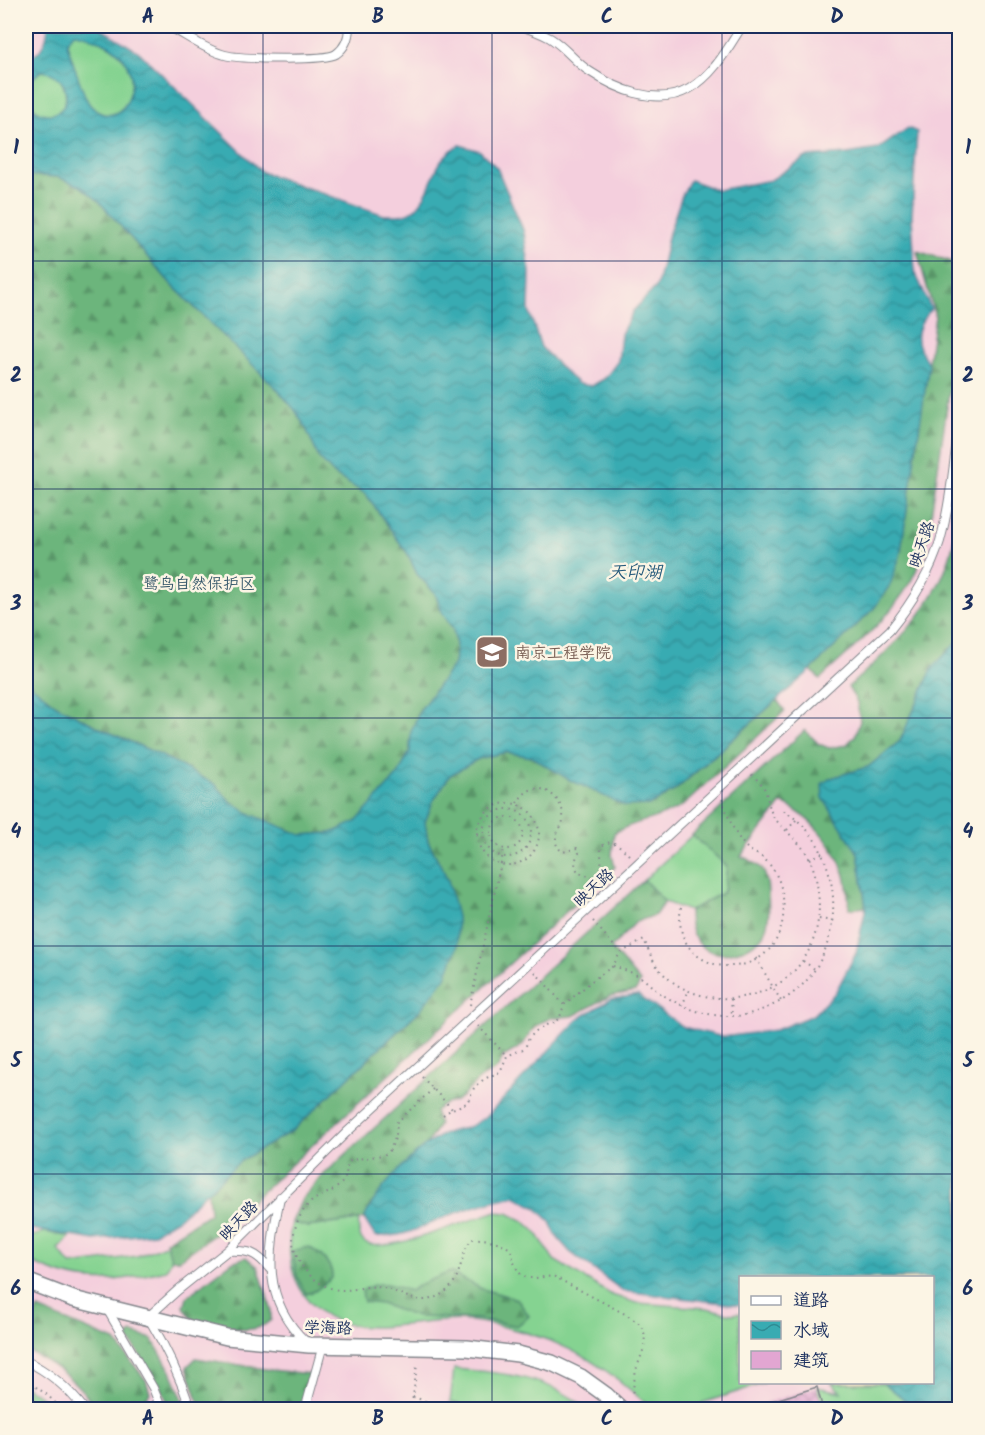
<svg xmlns="http://www.w3.org/2000/svg" width="985" height="1435" viewBox="0 0 985 1435" font-family="Kalam,'LXGW WenKai TC',sans-serif">
<defs>
<pattern id="forest-firs" width="22" height="20" patternUnits="userSpaceOnUse" patternTransform="scale(1.5)"><rect width="22" height="20" fill="#6cb57b"/><path d="M5 1l3.5 6h-7zM16 11l3.5 6h-7z" fill="#589468"/></pattern>
<pattern id="water-waves" width="16" height="10" patternUnits="userSpaceOnUse" patternTransform="scale(1.5)"><rect width="16" height="10" fill="#39abb2"/><path d="M0 5q4-4 8 0t8 0" fill="none" stroke="#2f8c94"/></pattern>
<pattern id="building-cross-hatch" width="8" height="8" patternUnits="userSpaceOnUse" patternTransform="scale(1.5)"><rect width="8" height="8" fill="#e2a6d2"/><path d="M0 0l8 8M0 8l8-8" fill="none" stroke="#b688ae"/></pattern>
</defs>
<rect width="100%" height="100%" fill="#fcf5e5"/>
<filter id="ink" filterUnits="userSpaceOnUse"><feTurbulence type="fractalNoise" baseFrequency=".0167" numOctaves="2"/><feDisplacementMap in="SourceGraphic" scale="12" xChannelSelector="R" yChannelSelector="G"/><feConvolveMatrix kernelMatrix="1 2 1 2 8 2 1 2 1" color-interpolation-filters="sRGB"/></filter>
<filter id="wash" filterUnits="userSpaceOnUse"><feTurbulence type="fractalNoise" baseFrequency=".008" numOctaves="4" result="noise"/><feDisplacementMap in="SourceGraphic" scale="24" xChannelSelector="R" yChannelSelector="G"/><feGaussianBlur stdDeviation="1.35" result="paint"/><feColorMatrix in="noise" values="0 0 0 0 0 0 0 0 0 0 0 0 0 0 0 0 0 1.4 0 .05"/><feComposite in="paint" operator="in"/></filter>
<g filter="url(#wash)">
<rect width="100%" height="100%" fill="#edb"/>
<path fill="#f4cfdd" fill-rule="evenodd" d="M26 26H959V1409H26ZM740 1278H932V1382H740Z"/>
<path fill="#85d391" stroke="#508178" stroke-width="1.5" d="M74 33C82 33 89 36 96 39 162 65 122 141 90 105 82 96 72 57 67 44L68 40Z
M42 71C53 72 59 74 63 85 78 121 25 128 27 84L34 75Z
M692 835 727 866 724 892 689 911 665 902 644 880Z
M494 1212 508 1213 524 1221 536 1232 554 1260 612 1295 637 1303 707 1308 731 1314 740 1313V1382L765 1383 702 1403 698 1409H651C642 1399 631 1391 621 1382 577 1347 535 1332 480 1322 421 1311 339 1357 300 1288 289 1269 287 1243 292 1222L308 1227 359 1220C358 1228 358 1236 364 1242 381 1257 471 1219 494 1212Z
M45 1232 70 1237 58 1249 71 1265 137 1256 183 1238 166 1270C108 1284 81 1287 26 1260V1238Z
M454 1369C502 1372 549 1377 587 1409H476L450 1402Z
M832 1383H884L916 1409H884L879 1404V1409H823L817 1387 841 1392Z
M26 1387 45 1399 55 1409H26Z"/>
<path fill="url(#forest-firs)" stroke="#44726c" stroke-width="1.5" d="M26 175 58 177 80 186 99 201 172 285 277 389 295 410 305 426 319 458 335 475 366 494 408 554 417 574 435 593 442 612 453 629 456 645 454 664 420 710 411 732 410 751 398 775 356 823 331 833 301 835 250 814 230 801 216 785 160 755 102 729 56 705 26 681Z
M917 251 960 264 959 325 928 536C925 546 922 557 918 567 898 613 856 645 820 679L811 670 875 607 900 556 935 316Z
M959 504V641L933 667 900 741 868 767 831 778 843 827 858 853 866 907 849 909C848 897 848 883 844 872 833 843 809 815 782 803L741 856C762 865 767 869 768 893 769 907 770 923 763 935 759 941 751 946 744 949 712 962 688 946 689 911L724 892 727 866 692 835 805 730 819 744 829 748 846 745 855 736 860 721 857 702 848 687C893 647 939 606 953 545 956 532 957 518 959 504Z
M777 700 785 711 684 805C663 819 636 820 614 833L612 855 615 867 218 1232 180 1259H171L166 1241 210 1213 208 1192 240 1161 292 1131 420 1010 448 880 428 841 425 822 433 801 450 775 478 759 506 752 532 757 570 780 650 805 676 790Z
M644 880 665 902 655 915 636 922 611 948 640 982 636 991 610 996 573 1016 551 1018 542 1022 531 1032 522 1046 503 1057C497 1074 492 1070 480 1079 472 1085 465 1097 455 1101 446 1104 444 1104 435 1111L439 1125 424 1148 364 1219 308 1227 292 1222 302 1199 321 1177Z
M308 1247C320 1253 333 1264 332 1278L315 1291 306 1294 297 1277 292 1251Z
M246 1257 258 1267 271 1308V1320C251 1339 217 1325 192 1319L184 1307 187 1297 198 1288 232 1262Z
M450 1272 482 1289 517 1299 529 1316 517 1326 478 1319 417 1317 381 1304 364 1302 362 1291C381 1278 390 1285 410 1291L421 1284Z
M38 1309 115 1341 146 1380 150 1393C137 1412 117 1409 96 1409 79 1382 55 1364 26 1350V1333Z
M132 1333 152 1339 171 1371 187 1409H170L161 1386 128 1338 129 1335Z
M196 1358 271 1370 310 1374 300 1409H201L187 1367Z"/>
<path fill="url(#water-waves)" stroke="#2a6d88" stroke-width="1.5" fill-rule="evenodd" d="M48 26H97L139 52 262 172 384 215C395 215 409 216 417 207 435 188 431 159 460 145L480 151 497 168 524 232 530 272 529 311 541 347 566 373 579 384 592 386 606 377 618 361 621 334 633 311 657 286 669 233 682 195 690 180 718 190 771 180 806 157 847 154 878 149 908 128 917 132 912 216 915 272 931 309C913 329 914 344 929 364L900 556 890 585 875 607 811 670 675 790 650 805 625 806 570 780 532 757 506 752 478 759 450 775 433 801 425 822 428 841 448 880 457 917V947L446 977 420 1010 292 1131 240 1161 179 1218 154 1233 94 1240 26 1228V681L56 705 102 729 160 755 216 785 230 801 250 814 301 835 331 833 356 822 398 775 410 751 411 732 420 710 454 664 456 645 453 629 442 612 435 593 417 574 408 554 366 494 335 475 319 458 305 426 295 410 277 389 172 285 99 201 80 186 58 177 26 175V157L30 155 33 134 26 113V61C42 51 46 45 48 26ZM74 33C83 33 92 38 100 41 158 64 124 142 90 105 84 98 71 56 67 44L68 40ZM42 71C73 74 74 117 46 114 40 113 34 111 31 105 21 90 29 79 42 71Z
M958 641H959V1409H916L884 1383 932 1382V1278H740V1305L623 1291 570 1252 557 1237 549 1220 535 1207 515 1196C495 1200 475 1206 456 1213 425 1224 410 1238 375 1236L364 1219C377 1189 416 1147 446 1133 453 1130 461 1130 468 1127 477 1124 484 1118 491 1112L578 1019 611 999 638 995 683 1027 723 1037 776 1030 813 1015 835 993 856 953 866 907 858 853 823 798 822 784 831 778 868 767 900 741 933 667Z"/>
<g id="blocks">
<path fill="url(#building-cross-hatch)" d="M817 1387 823 1410H753V1407Z"/>
</g>
</g>
<g filter="url(#ink)">
<use href="#blocks" fill-opacity="0" stroke="#84868c" stroke-width="1.5"/>
<g fill="none" stroke-linecap="round" stroke-linejoin="round">
<g stroke="#84868c" stroke-width="10">
<path id="lane" d="M168 26C186 35 205 50 225 55 240 59 325 61 336 54 346 47 349 36 349 26
M520 26C530 29 541 33 550 38 565 47 575 62 589 71 616 89 657 107 689 89 713 76 728 48 742 26
M280 1197C269 1253 261 1299 306 1342
M227 1251C249 1250 256 1252 270 1269
M107 1309 153 1388 162 1410
M26 1361C50 1372 68 1388 85 1410
M146 1410 159 1403
M191 1410C180 1377 166 1347 148 1317L178 1290 227 1251 346 1133 890 630C911 604 930 574 940 541 951 502 954 459 960 418
M305 1410 323 1345"/>
</g>
<g stroke="#84868c" stroke-width="18">
<path id="street" d="M26 1281 73 1299 227 1337 309 1345 467 1348 518 1354 552 1363 581 1377 606 1395 622 1410"/>
</g>
<path stroke="#84868c" stroke-width="2" stroke-dasharray="1.5 4.5" stroke-linecap="butt" d="M953 536 960 532
M477 834a31 31 0 1 1 62 0a31 31 0 1 1-62 0Z
M517 803C521 797 526 790 534 789 550 786 565 805 563 819 563 827 555 832 556 841 556 846 559 849 563 852L577 848 579 853C574 861 574 866 579 873L592 877C606 870 600 859 601 847 612 836 621 847 630 856
M483 833a24 24 0 1 1 48 0a24 24 0 1 1-48 0Z
M491 833a16 16 0 1 1 32 0a16 16 0 1 1-32 0Z
M787 830 797 819
M810 859 822 853
M681 907C670 972 754 985 777 938 789 914 785 876 763 858 758 854 751 852 747 848 734 835 728 816 722 799
M819 919 833 921
M593 921 620 953
M756 958 781 1001
M803 961 816 970
M613 966C622 969 631 972 639 976 647 981 653 988 660 993 681 1007 704 1016 729 1016 744 1017 760 1011 773 1005 837 977 850 890 812 836 803 824 793 816 781 809
M535 972 564 1005
M731 999 732 1016
M470 1005 504 849
M682 1006 688 992
M478 1026 507 1056
M422 1077 452 1109
M433 1089 397 1122 396 1136 390 1150 384 1155 351 1160 348 1163C346 1169 347 1175 344 1180 337 1190 327 1193 317 1198 303 1205 294 1225 293 1240 293 1264 319 1291 344 1290 355 1290 365 1286 376 1287 403 1289 416 1312 445 1292 463 1279 459 1254 472 1239 485 1238 501 1241 511 1250L515 1266 522 1276C533 1281 544 1275 555 1277L627 1315 640 1324 645 1335 644 1348 636 1370 632 1395
M443 1115 452 1109 467 1103 474 1088 484 1079 500 1072 507 1056 525 1048 529 1038 536 1031 548 1024 554 1023 560 1017 564 1005 593 980 613 966 620 953 644 940C648 948 651 958 656 965 686 1007 753 1008 790 975 813 954 822 923 818 892 817 881 814 868 809 857 800 842 787 833 776 820 768 812 769 796 763 786 760 782 754 777 750 773
M26 1380 46 1394 63 1410
M413 1397 454 1410
M408 1410 413 1397 417 1365"/>
<use href="#lane" stroke="#fff" stroke-width="8"/>
<use href="#street" stroke="#fff" stroke-width="15"/>
</g>
</g>
<path fill="none" stroke="#1b2f5e" stroke-width="1.5" stroke-opacity="0.55" d="M263 26V1410M492 26V1410M722 26V1410M26 261H960M26 489H960M26 718H960M26 946H960M26 1174H960"/>
<defs>
<g id="university-square" transform="scale(1.725)"><rect x="-9" y="-9" width="18" height="18" rx="4" fill="#8d6e63" stroke="#fcf5e5"/><path d="M0-5L7-2L0 1L-7-2ZM-4 1L0 2.5L4 1V4Q0 6-4 4Z" fill="#fff"/></g>
</defs>
<g fill-rule="evenodd">
<use href="#university-square" x="492" y="652"/>
</g>
<g text-anchor="middle" stroke-width="5" stroke-linejoin="round" paint-order="stroke">
<g font-size="16" fill="#1b2f5e" stroke="#fcf5e5">
<text transform="translate(921 544) rotate(-71)" y="6">映天路</text>
<text transform="translate(593 887) rotate(-43)" y="6">映天路</text>
<text transform="translate(238 1220) rotate(-46)" y="6">映天路</text>
<text transform="translate(328 1327) rotate(1)" y="6">学海路</text>
</g>
<g font-size="16" fill="#36586b" stroke="#fcf5e5">
<text x="199" y="589">鹭鸟自然保护区</text>
</g>
<g font-size="16" fill="#785e54" stroke="#fcf5e5" text-anchor="start">
<text x="515" y="658">南京工程学院</text>
</g>
<g font-size="18" font-style="italic" fill="#265a7b" stroke="#fcf5e5">
<text x="635" y="578">天印湖</text>
</g>
</g>
<rect width="985" height="1435" fill="none" stroke="#fcf5e5" stroke-width="66"/>
<rect x="739" y="1276" width="195" height="108" fill="#fcf5e5" stroke="#a2a6af" stroke-width="1.5"/>
<rect x="751" y="1296" width="30" height="9" fill="#ffffff" stroke="#a2a6af" stroke-width="1.5"/>
<text x="793" y="1306" font-size="18" fill="#1b2f5e">道路</text>
<rect x="751" y="1321" width="30" height="18" fill="url(#water-waves)" stroke="#a2a6af" stroke-width="1.5"/>
<text x="793" y="1336" font-size="18" fill="#1b2f5e">水域</text>
<rect x="751" y="1351" width="30" height="18" fill="#e2a6d2" stroke="#a2a6af" stroke-width="1.5"/>
<text x="793" y="1366" font-size="18" fill="#1b2f5e">建筑</text>
<rect x="33" y="33" width="919" height="1369" fill="none" stroke="#1b2f5e" stroke-width="2"/>
<g font-size="20" text-anchor="middle" font-weight="bold" fill="#1b2f5e">
<text x="148" y="23">A</text>
<text x="378" y="23">B</text>
<text x="607" y="23">C</text>
<text x="837" y="23">D</text>
<text x="16" y="154">1</text>
<text x="968" y="154">1</text>
<text x="16" y="382">2</text>
<text x="968" y="382">2</text>
<text x="16" y="610">3</text>
<text x="968" y="610">3</text>
<text x="16" y="838">4</text>
<text x="968" y="838">4</text>
<text x="16" y="1067">5</text>
<text x="968" y="1067">5</text>
<text x="16" y="1295">6</text>
<text x="968" y="1295">6</text>
<text x="148" y="1425">A</text>
<text x="378" y="1425">B</text>
<text x="607" y="1425">C</text>
<text x="837" y="1425">D</text>
</g>
</svg>
